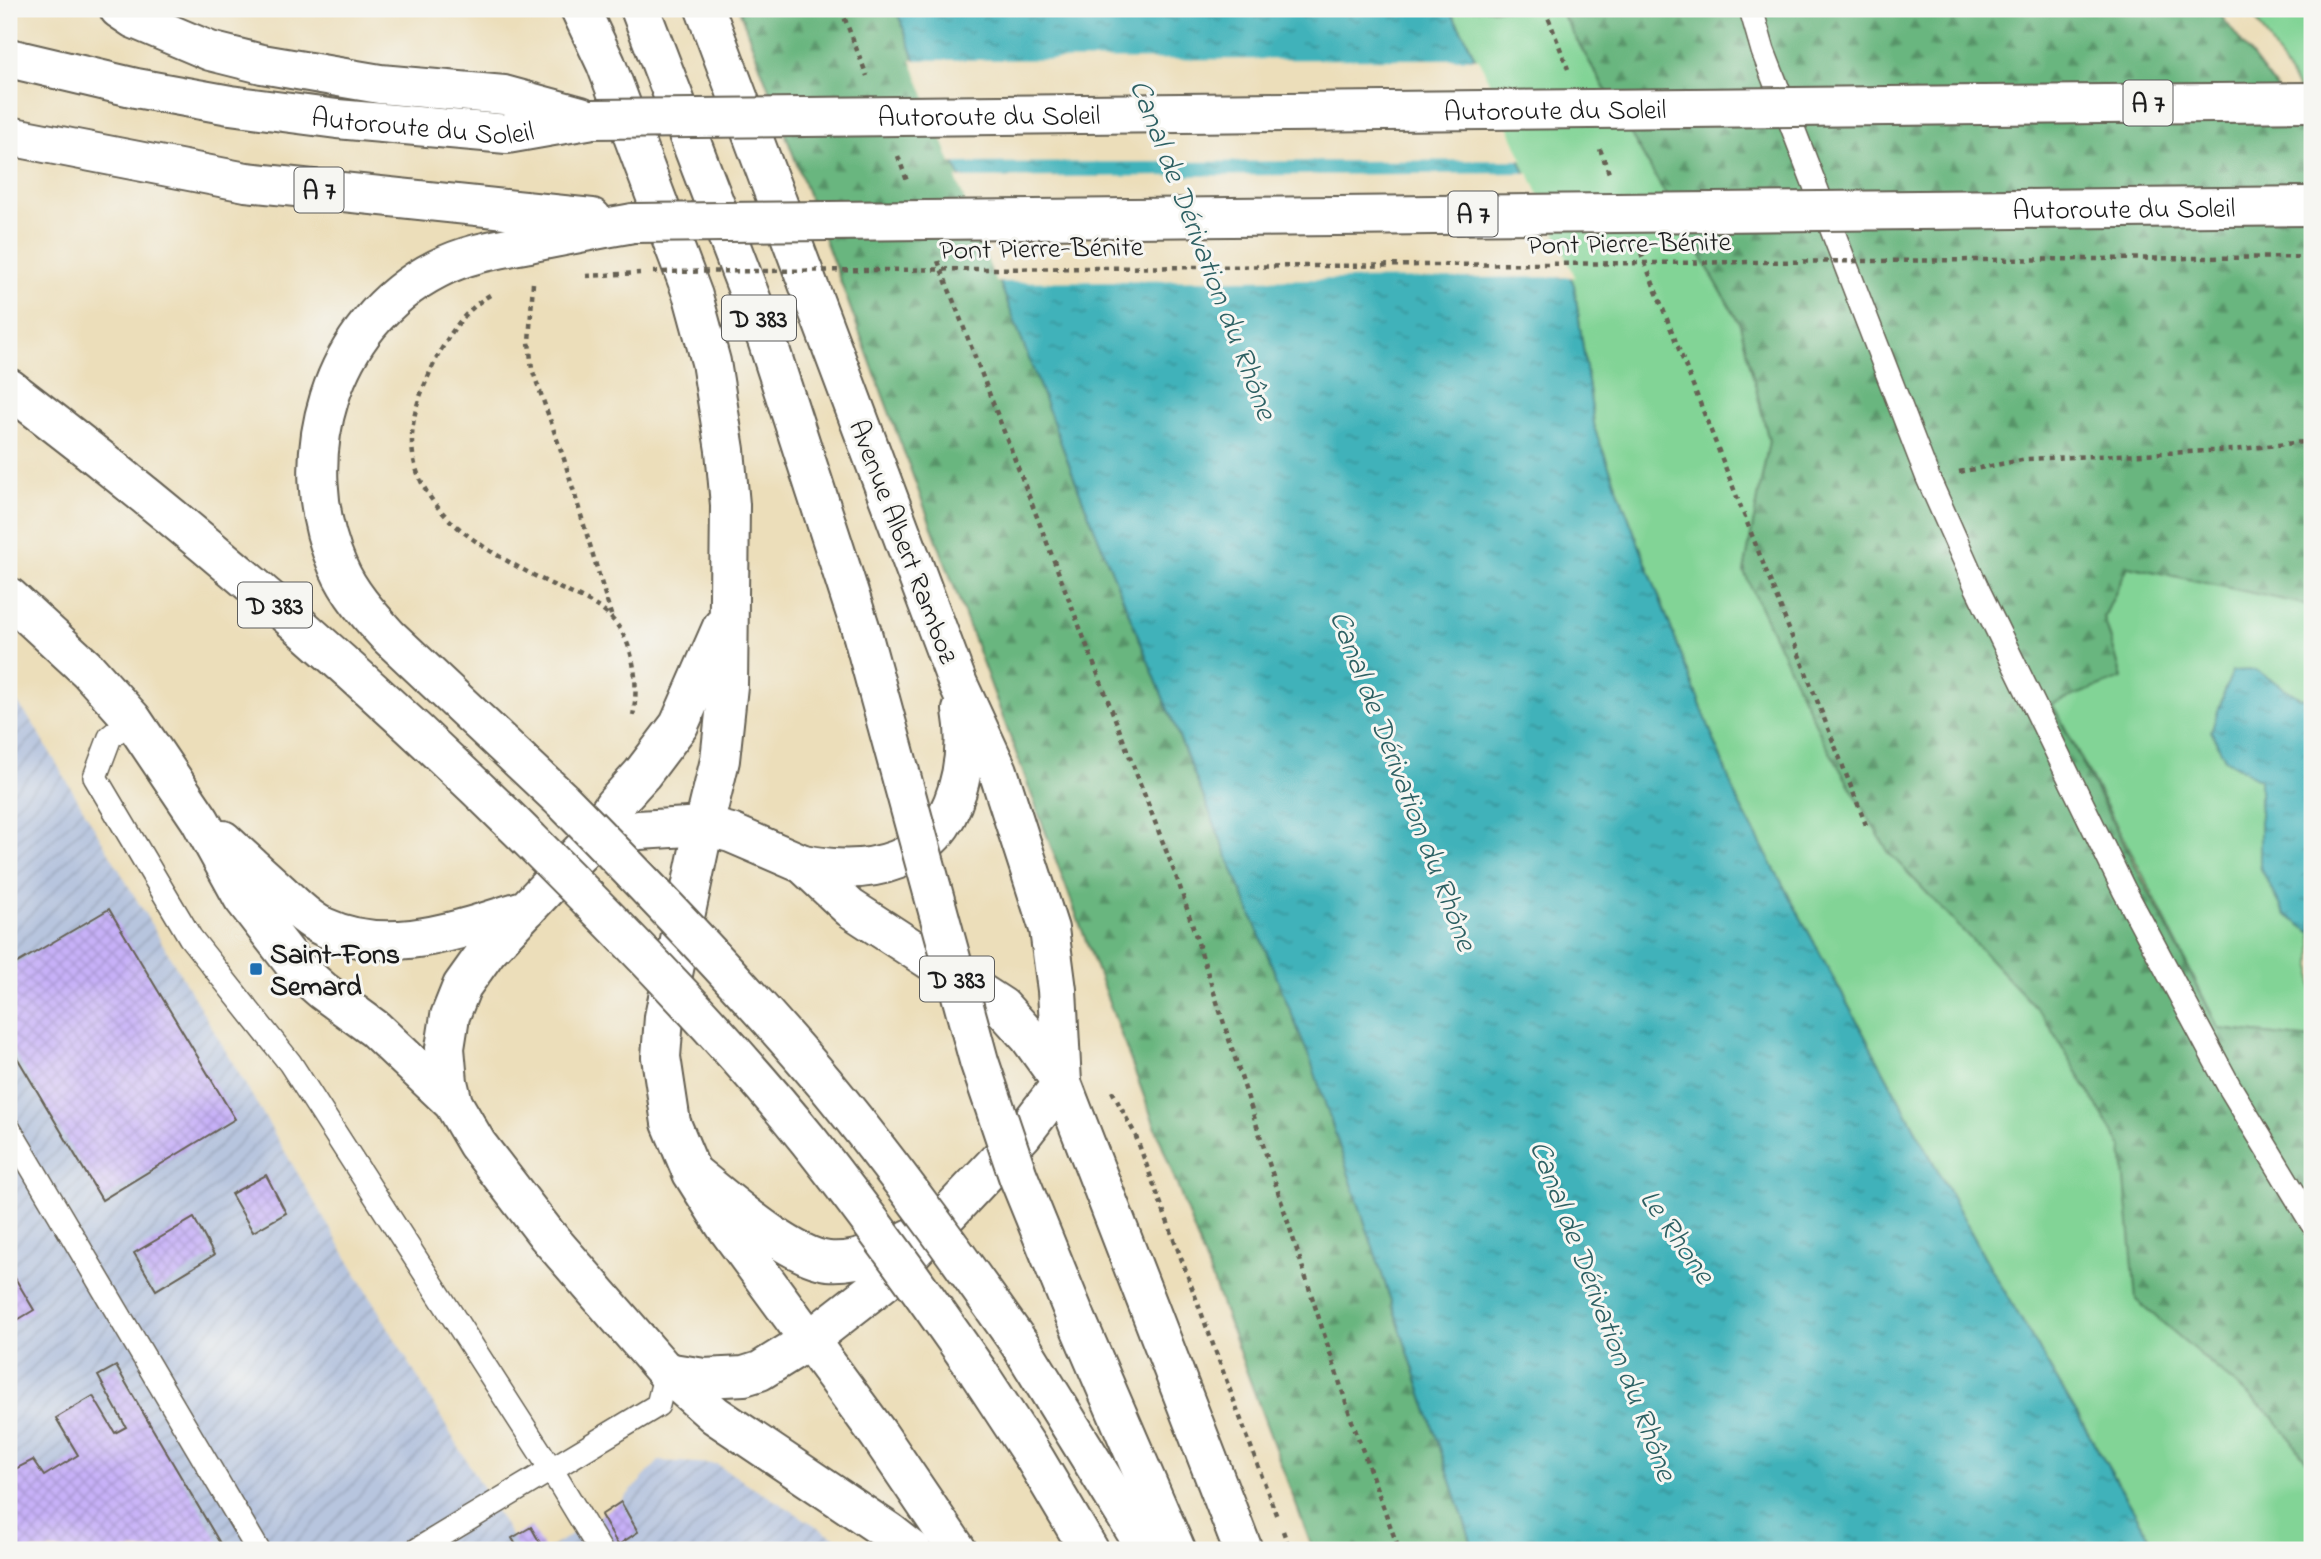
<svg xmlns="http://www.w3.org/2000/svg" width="2321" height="1559" viewBox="0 0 2321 1559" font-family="'Indie Flower',sans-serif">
<defs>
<pattern id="industrial-furrows" width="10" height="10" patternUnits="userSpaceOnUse" patternTransform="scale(1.75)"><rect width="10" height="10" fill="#b7c5de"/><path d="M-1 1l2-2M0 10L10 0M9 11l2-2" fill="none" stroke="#9da9be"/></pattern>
<pattern id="forest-firs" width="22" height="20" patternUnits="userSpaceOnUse" patternTransform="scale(1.75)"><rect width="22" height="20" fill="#69b67f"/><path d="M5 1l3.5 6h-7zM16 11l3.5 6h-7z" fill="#569367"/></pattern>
<pattern id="water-ripples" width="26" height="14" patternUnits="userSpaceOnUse" patternTransform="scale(1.75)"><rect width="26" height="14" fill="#41b2ba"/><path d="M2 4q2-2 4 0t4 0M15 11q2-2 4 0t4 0" fill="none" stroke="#369096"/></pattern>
<pattern id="building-cross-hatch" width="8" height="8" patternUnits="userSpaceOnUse" patternTransform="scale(1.75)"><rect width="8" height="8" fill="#c7b1f8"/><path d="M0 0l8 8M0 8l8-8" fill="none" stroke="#aa98d4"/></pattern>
</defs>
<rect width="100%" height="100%" fill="#f6f6f2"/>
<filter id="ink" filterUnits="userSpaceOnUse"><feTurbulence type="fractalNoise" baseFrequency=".0143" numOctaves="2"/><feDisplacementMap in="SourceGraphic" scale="14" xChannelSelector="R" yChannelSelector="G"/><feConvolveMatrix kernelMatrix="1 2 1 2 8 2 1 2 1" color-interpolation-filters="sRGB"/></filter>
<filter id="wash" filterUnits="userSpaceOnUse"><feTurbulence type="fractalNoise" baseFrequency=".00686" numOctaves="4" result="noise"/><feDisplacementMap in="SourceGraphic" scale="28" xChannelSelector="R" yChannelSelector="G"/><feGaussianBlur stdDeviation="1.57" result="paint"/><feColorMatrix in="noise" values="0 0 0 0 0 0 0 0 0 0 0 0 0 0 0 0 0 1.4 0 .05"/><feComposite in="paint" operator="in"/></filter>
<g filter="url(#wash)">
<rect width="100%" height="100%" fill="#ecdeba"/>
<path fill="url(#industrial-furrows)" d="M9 691 34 725 512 1538 531 1527 544 1550H9Z
M659 1461 716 1464 855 1550H547L621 1502Z"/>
<path fill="#82d496" stroke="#4f7859" stroke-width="2" d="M1449 9H1559L1740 324 1769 441 1744 572 1889 853 2043 1015 2122 1147 2137 1300 2273 1416 2312 1468V1550H2157L1985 1258 1737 800 1595 430 1574 285 1467 40Z
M2250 9H2312V112Z
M2128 566 2312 603V1039L2219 1029 2143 875 2052 703 2122 678 2104 617Z"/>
<path fill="url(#forest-firs)" stroke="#42694e" stroke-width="2" d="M739 9H896L1080 493 1312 1064 1474 1550H1313Z
M1559 9H2216L2312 135V606L2128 566 2104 617 2122 678 2052 704 2219 1029 2312 1039V1468L2273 1416 2136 1300 2122 1147 2043 1015 1889 853 1823 740 1744 572 1769 441 1740 324Z"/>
<path fill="url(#water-ripples)" stroke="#2e676b" stroke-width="2" d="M896 9H1449L1467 40 1574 285 1595 430 1737 800 1985 1258 2157 1550H1474L1312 1064 1080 493Z
M2256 670 2300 698 2312 699V933L2285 914 2260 867V780L2225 759 2211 731 2232 671Z"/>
<path fill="#ecdeba" d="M1479 59 1523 160 951 163 911 60Z
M1529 173 1575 277 996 282 956 178Z"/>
<g id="blocks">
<path fill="url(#building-cross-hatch)" d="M109 909 235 1119 102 1200 9 1044V968Z
M266 1175 286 1213 253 1232 231 1194Z
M194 1218 214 1255 156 1290 134 1253Z
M9 1268 34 1310 9 1325Z
M116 1366 145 1416 224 1550H9V1472L33 1460 44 1476 78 1455 56 1418 93 1396 115 1433 126 1427 98 1376Z
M621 1502 638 1532 618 1545 601 1515Z
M531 1527 544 1550H519L512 1538Z"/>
</g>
</g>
<g filter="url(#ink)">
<use href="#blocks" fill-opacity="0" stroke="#656053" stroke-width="2"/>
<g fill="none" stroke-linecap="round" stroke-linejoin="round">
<g stroke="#656053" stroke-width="26">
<path id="lane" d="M1751 9 1763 51 1928 478 1977 588 2124 890 2229 1086 2312 1223
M132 719 110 737 95 777 190 937 290 1063 551 1469 600 1550
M9 1129 258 1550
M417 1550 658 1405 666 1372"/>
</g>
<g stroke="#656053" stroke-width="42">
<path id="street" d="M803 864C870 877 935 864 957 791 965 764 967 738 962 710
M694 1174C726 1199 790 1257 828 1261 858 1264 894 1247 920 1234
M666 1372 704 1378 744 1376 760 1371 808 1341 885 1281 1022 1135 1062 1083 1057 990 1049 929 998 771 958 684 705 9"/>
</g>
<g stroke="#656053" stroke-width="42">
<path id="secondary" d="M9 597 88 670 132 719 200 820 243 898 298 969 323 991 375 1029 453 1103
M223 840C242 858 262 876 282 894 295 906 308 920 324 927 390 958 462 928 527 909
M666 1372 547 1235 477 1144 453 1103 448 1082 445 1048 450 1016 462 986 487 951 588 844 639 830 704 826 731 833 803 864 850 908 1002 1007 1029 1037 1062 1083"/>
</g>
<g stroke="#656053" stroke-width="42">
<g id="highway">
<path d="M119 9 134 19 210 51 262 64 380 84 504 95 581 116"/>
<path d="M580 9 606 64 693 296 711 362 725 450 730 505 728 686 720 760 704 826 664 1017 661 1057 671 1123 692 1173 724 1224 879 1435 957 1550"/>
<path d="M640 9 767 340 862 633"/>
<path id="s1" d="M9 58 136 88 230 105 337 119 507 134 593 119"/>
<path d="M1983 105 2312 102"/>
<path d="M9 136 246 182 592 218"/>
<path d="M9 388C191 527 365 677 528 838"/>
<path d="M562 800 388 636C369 615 349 593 338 567 291 459 329 324 437 269 466 254 497 249 529 243 564 236 598 229 633 223"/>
<path d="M588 844 614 805 642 774 679 725 722 627"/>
<path d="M1062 1083 1243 1550"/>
<path d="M1075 1316 1176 1550"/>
<path d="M1021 1346 1147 1550"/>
<path d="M666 1372 715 1415 889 1532 912 1550"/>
<path d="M978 1372 1035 1459 1089 1550"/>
</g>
</g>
<path stroke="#656053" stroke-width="4.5" stroke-dasharray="5 5" stroke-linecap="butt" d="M841 9 867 76
M1545 9 1568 69
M1600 149 1609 173
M898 156 907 181
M1641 253 1866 825
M938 261 1179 884 1352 1421 1399 1550
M586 276 640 273
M533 283 529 342 532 369 564 459 612 618
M490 295C458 314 439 350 425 384 378 491 467 542 549 583 570 594 597 602 613 620 635 644 639 685 633 716
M1959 472 2027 459 2233 450 2312 441
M1112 1091 1135 1134 1277 1517
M1283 1531 1290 1550"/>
<use href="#lane" stroke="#fff" stroke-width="23"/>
<use href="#street" stroke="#fff" stroke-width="38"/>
<use href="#secondary" stroke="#fff" stroke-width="38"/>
<use href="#highway" stroke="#fff" stroke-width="38"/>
<g stroke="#656053" stroke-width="42" stroke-linecap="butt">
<g id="highway-bridge">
<path id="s2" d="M593 119 1983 105"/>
<path id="s3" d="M633 223 2312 206"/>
<path d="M862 633 979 1061 1018 1176 1075 1316"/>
<path d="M562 800C654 893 744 987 828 1087 896 1170 959 1258 1021 1346"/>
<path d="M528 838C625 935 722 1033 809 1141 868 1216 924 1294 978 1372"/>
</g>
</g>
<path stroke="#656053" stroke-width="4.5" stroke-dasharray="5 5" stroke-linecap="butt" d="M653 272 2312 257"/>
<use href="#highway-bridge" stroke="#fff" stroke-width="38"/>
</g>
</g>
<rect fill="#1f6fb2" stroke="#f6f6f2" stroke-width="2.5" x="249" y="962" width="14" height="14" rx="3.5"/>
<g text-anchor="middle" stroke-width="6" stroke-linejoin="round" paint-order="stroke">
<g fill="#f6f6f2" stroke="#5d5d5c" stroke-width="2">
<rect x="2123.5" y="80.5" width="49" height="45" rx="5"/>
<rect x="294.5" y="167.5" width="49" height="45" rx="5"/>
<rect x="1448.5" y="191.5" width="49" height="45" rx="5"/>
<rect x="722" y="295.5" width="74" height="45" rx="5"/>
<rect x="238" y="582.5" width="74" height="45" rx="5"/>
<rect x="920" y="956.5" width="74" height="45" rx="5"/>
</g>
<g font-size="26" font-weight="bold" fill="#1c1c1c">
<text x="2148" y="112">A 7</text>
<text x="319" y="199">A 7</text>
<text x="1473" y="223">A 7</text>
<text x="759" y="327">D 383</text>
<text x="275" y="614">D 383</text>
<text x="957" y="988">D 383</text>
</g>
<g font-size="28" fill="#1c1c1c" stroke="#f6f6f2">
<text dy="10" stroke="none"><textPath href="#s2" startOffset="962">Autoroute du Soleil</textPath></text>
<text dy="10" stroke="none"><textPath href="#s2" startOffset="396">Autoroute du Soleil</textPath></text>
<text dy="10" stroke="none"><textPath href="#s1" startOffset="420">Autoroute du Soleil</textPath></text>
<text dy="10" stroke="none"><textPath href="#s3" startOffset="1491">Autoroute du Soleil</textPath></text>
<text transform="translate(1629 242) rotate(-1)" y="10">Pont Pierre-Bénite</text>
<text transform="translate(1041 247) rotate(-1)" y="10">Pont Pierre-Bénite</text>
<text transform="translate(905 541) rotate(69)" y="10">Avenue Albert Ramboz</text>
</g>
<g font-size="28" font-weight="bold" fill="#1c1c1c" stroke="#f6f6f2" text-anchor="start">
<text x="270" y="963">Saint-Fons<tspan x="270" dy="32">Semard</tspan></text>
</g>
<g font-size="30" font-style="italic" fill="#2d6063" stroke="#f6f6f2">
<text transform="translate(1204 249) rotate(69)" y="10">Canal de Dérivation du Rhône</text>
<text transform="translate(1404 780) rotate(69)" y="10">Canal de Dérivation du Rhône</text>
<text transform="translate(1678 1236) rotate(55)" y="10">Le Rhone</text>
<text transform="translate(1604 1310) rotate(69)" y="10">Canal de Dérivation du Rhône</text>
</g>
</g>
<rect width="2321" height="1559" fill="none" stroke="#f6f6f2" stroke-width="35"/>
</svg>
